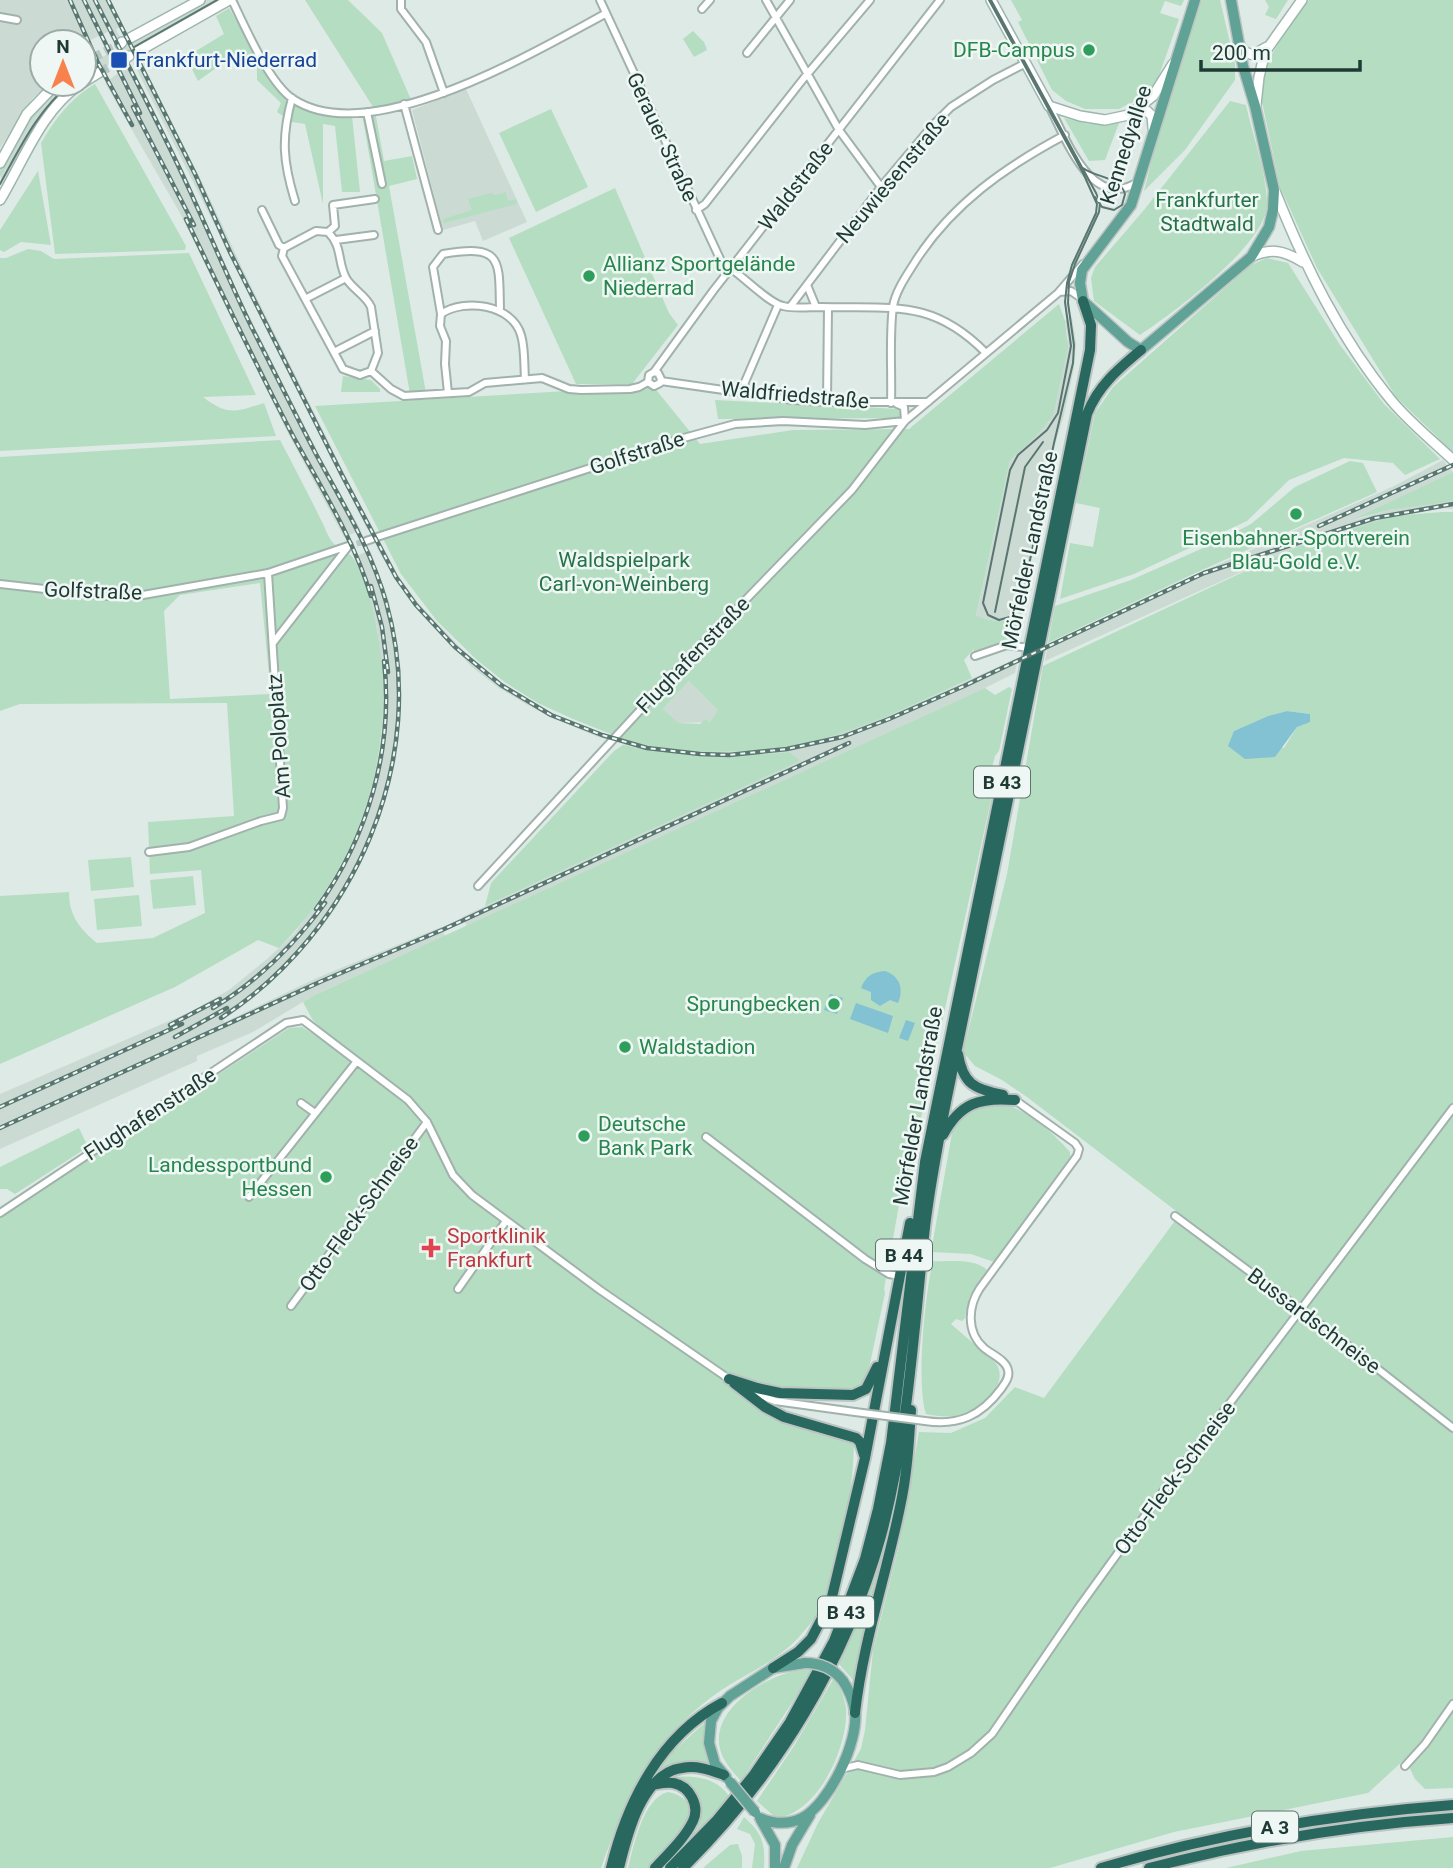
<svg xmlns="http://www.w3.org/2000/svg" width="1453" height="1868" viewBox="0 0 1453 1868" font-family="Roboto,sans-serif">
<rect width="100%" height="100%" fill="#deeae5"/>
<path fill="#ccdad4" d="M0 0H111L122 26 116 29 120 37 117 39 112 30 86 42 88 47 84 49V42H42V84H49L32 99 0 148Z
M207 0H222L84 79 86 66Z
M140 59 202 182 245 274 371 527 367 529 133 62Z
M130 64 192 192 245 308 325 467 361 530 359 531 344 537 289 435 181 215 105 83Z
M60 84H76L2 189 0 168 24 124Z
M466 89 527 222 483 241 475 221 443 230 412 110Z
M1072 317 1076 344 1074 368 1064 415 1054 448 1020 611 1011 620 1003 622 976 617 1010 460 1049 421 1068 337 1065 321Z
M1443 460 1453 472 1354 520 1389 510 1443 501 1453 502V509L1443 508 1390 517 1292 549 1045 661 1048 644 1161 590 1394 486Z
M381 546 398 576 418 603 475 663 501 684 528 700 552 713 603 733 601 738 550 717 526 704 499 688 472 667 414 606 394 578 377 548Z
M370 550 389 601 401 670 399 734 396 759 386 798 377 825 359 865 337 906 322 926 283 971 251 1000 223 1020 225 1022 319 977 441 927 445 936 313 996 253 1032 197 1056V1061L0 1149V1094L190 1012 229 990 267 959 294 934 335 877 362 819 379 756 382 731V670L377 628 366 588 354 557Z
M1018 658 1015 673 981 690 467 926 462 917 800 761 790 752 758 755 674 754 623 745 626 740 648 746 701 752 757 751 798 746 886 717Z
M689 681 719 710 710 722 679 723 663 709Z"/>
<path fill="#b5ddc2" fill-rule="evenodd" d="M305 0H348L382 33 412 102 375 111 384 161 412 156 417 179 389 186 426 393 410 394 362 113 375 110Z
M1011 0H1184L1181 6 1165 1 1160 13 1179 19 1157 81 1141 98 1119 109H1085L1066 101 1052 90 1018 22 1022 20Z
M1202 0H1220L1235 64V80L1185 150 1144 191 1168 94Z
M1265 0H1288L1276 19 1265 15 1269 7Z
M1309 0H1453V452L1396 397 1317 268 1280 187 1261 97 1265 67 1281 38Z
M229 8C248 40 276 99 314 111 326 114 340 115 352 116L360 192H342L335 126 323 124V204L305 124 292 122 277 112 281 103 257 80V68L252 57 245 61 237 53 198 81 186 57 224 34 216 16Z
M693 31 704 42 707 50 694 57 683 39Z
M60 84H62L30 122 0 177C0 148 40 104 60 84Z
M95 84 186 246 185 250 55 254 41 143C56 118 70 99 95 84Z
M1230 101 1246 105C1252 133 1268 178 1267 206 1264 246 1173 313 1140 335L1094 301 1091 278 1095 267 1144 210Z
M551 109 588 187 536 212 499 133Z
M1064 118 1089 124 1119 123 1105 160 1089 161Z
M38 171 51 245 21 242 4 252 0 250V230Z
M615 188 669 313 678 325 632 384H576L509 238Z
M506 192 508 201 516 199 517 204 444 223 443 219 472 210 468 199 491 193 495 195Z
M28 249 41 251 54 259 189 253 256 395 203 397C228 416 235 412 264 403L276 436 0 451V258H6Z
M1267 258 1288 263 1340 345 1384 404 1440 459 1405 475 1393 463 1344 458 1289 480 1247 521 1134 574 1060 599 1070 543 1093 547 1100 508 1076 503 1095 413 1113 387 1251 265Z
M1059 304 1065 321 1068 347 1053 416 1036 436 1010 460 976 616C992 621 1008 626 1020 611L1023 617 1018 639 1008 643 1007 648 999 649 974 660V649L964 660 972 678 886 717 841 733 798 746 757 751 701 752 648 746 626 740 573 719 538 703 506 683 477 660 437 621 401 574 315 406 653 386 700 444 793 430 909 429ZM689 681 718 710 710 722 705 719 700 724 679 723 663 709Z
M343 376 371 380 380 389V392H341Z
M715 400 900 409 901 418 718 419Z
M280 440C294 467 308 493 321 520 325 527 328 538 334 544 346 556 350 548 359 569 372 596 377 627 381 656 393 764 356 871 279 948L258 940 175 987 0 1064V896L69 892C69 916 80 929 97 943L153 938 205 913 201 870 150 874 148 822 234 816 227 703 20 704 0 711V457ZM260 583 271 694 170 699 164 611 180 595Z
M1350 461 1363 463 1377 492 1191 575 1048 643 1055 606 1131 580 1210 545 1251 524 1295 487Z
M1453 472V501L1389 510 1354 519Z
M1443 512H1453V1788L1425 1789 1415 1779 1405 1759 1368 1793 1174 1832 1050 1868H797L818 1823 861 1749 865 1730 873 1650 899 1545 919 1432 951 1433 985 1418 1015 1387 1044 1398 1180 1214 1027 1097 1002 1080 975 1066 963 1052 1007 874 1043 666 1292 549 1392 516ZM1287 711 1310 714 1297 727 1284 748 1234 731 1268 716Z
M1009 687 1012 689 999 751 995 756 984 799 989 790 993 791 911 1163 899 1205 884 1289 885 1293 868 1373 862 1383 864 1387 846 1391 773 1389 738 1377 731 1388 776 1418 854 1443C853 1489 843 1551 827 1595 823 1607 813 1622 804 1631 779 1663 740 1675 709 1699 648 1746 626 1798 601 1868H0V1218L289 1028 302 1027 320 1038 324 1032 312 1019 303 1002 313 996 985 688 995 695Z
M623 745C679 757 733 758 790 752L800 761 485 906 491 883 614 751Z
M131 857 134 887 91 891 88 860Z
M193 876 196 905 153 909 150 880Z
M139 895 142 926 97 930 94 899Z
M989 1104C994 1104 1001 1103 1006 1105 1030 1111 1054 1134 1070 1152V1157L994 1262 971 1254 931 1252 952 1133C960 1115 971 1110 989 1104Z
M79 1128 88 1147 15 1194 7 1189H0V1167Z
M933 1261C951 1262 974 1258 987 1270L969 1298 965 1318 962 1321 956 1319 951 1324 995 1362C1012 1385 979 1409 959 1415 948 1418 937 1416 926 1414 916 1384 925 1293 933 1261Z
M889 1525 853 1680 839 1664 868 1592Z
M814 1669 741 1781C732 1771 723 1761 720 1749 711 1712 757 1682 787 1673 795 1670 805 1670 814 1669Z
M834 1678C840 1687 844 1696 846 1708 849 1746 818 1814 776 1818L757 1801 794 1746Z
M708 1720C702 1737 704 1748 711 1764 686 1759 678 1763 656 1773L671 1753Z
M673 1777C694 1775 717 1778 729 1796L694 1835C709 1808 701 1788 673 1777Z
M668 1792C717 1802 666 1849 650 1868H628C634 1845 643 1798 668 1792Z
M744 1817C763 1834 765 1843 764 1868H752L755 1844 750 1834 737 1829Z
M1453 1837V1868H1226L1301 1851Z
M738 1844 742 1856V1868H703L730 1845Z"/>
<path fill="#82c2d3" d="M1287 711 1310 714V722L1297 727 1275 757 1245 759 1228 746 1234 731 1268 716Z
M885 971C900 976 904 989 898 1003L890 1000 880 1006 871 1000V992L861 988C866 976 872 972 885 971Z
M830 994 843 998 837 1014 824 1010Z
M856 1003 893 1016 888 1033 850 1019Z
M906 1020 915 1023 908 1041 899 1038Z"/>
<g fill="none" stroke-linecap="round" stroke-linejoin="round">
<path stroke="#b8c7c2" stroke-width="6" stroke-dasharray="6 3" stroke-linecap="butt" d="M348 546 366 541"/>
<path stroke="#b8c7c2" stroke-width="9" stroke-dasharray="9 4.5" stroke-linecap="butt" d="M93 58 120 44
M100 72 126 58"/>
<g stroke="#a1b2ad" stroke-width="10">
<path id="street" d="M232 0C245 27 269 83 293 99 370 150 534 52 605 14
M401 0V9L426 42 444 93
M600 0 721 261 726 265C741 274 768 303 783 306 794 309 809 307 821 307 892 309 932 298 986 353
M766 0 839 130 881 187
M702 9 710 0
M0 17 17 20
M747 53 790 0
M292 98C281 138 283 162 295 201
M404 104 438 230
M1049 106C1066 138 1091 212 1138 182
M367 112 382 184
M262 210 279 245 284 248 282 256 343 369 360 375 371 371 378 353 371 307C366 295 352 289 346 278 337 261 343 247 328 232L316 231 284 248
M696 210 705 204 804 78 870 0
M328 232 335 226 333 205 375 199
M336 240 374 235
M807 285 816 307
M1059 292 1071 291 1081 298
M307 298 346 278
M790 307 881 187 933 125 951 107 993 80 1026 63
M441 314 433 267 443 254C503 244 499 259 500 311
M334 352 375 331
M371 371 391 389 404 396 469 392 485 383 542 378 569 389 581 390 630 389 639 387 648 382
M654 372 658 373 661 379 660 383 654 386 648 382 649 375 654 372 713 291 940 0
M661 381 793 400 827 402H928
M448 393 445 364 446 341 440 326 441 314C464 298 512 304 521 335 525 348 524 365 525 379
M743 393 745 382 778 305
M827 402 828 308
M891 403C892 371 889 337 893 306 896 290 907 275 915 262 952 204 1005 167 1065 135
M897 404 904 407 905 421
M377 537 680 439 735 424 783 421 865 425 905 421
M366 541 372 539
M0 584 107 596 143 595 268 573 348 546
M273 643 347 548
M975 656 1007 645 1030 648
M149 852 189 847 261 821 281 816 283 808 268 573
M478 886 667 681 852 490 905 421 1058 293 1083 264
M301 1103 315 1113
M706 1137 865 1259 889 1274 900 1276
M249 1197 357 1061
M0 1213 286 1023 303 1020 408 1100 427 1122 453 1175 472 1195 600 1290 729 1379
M1175 1216 1332 1333 1453 1428
M458 1289 506 1221
M291 1306 427 1122
M754 1393 775 1401 855 1412
M925 1421C958 1426 981 1416 1001 1389 1005 1383 1010 1377 1008 1370 1006 1360 991 1354 984 1348 966 1332 968 1306 980 1288L1077 1156 1079 1149 1075 1143 1015 1100
M1405 1766 1425 1744 1453 1704
M841 1769 858 1765 900 1775 934 1772 948 1767 971 1753 992 1734 1079 1607 1149 1510 1453 1108"/>
</g>
<g stroke="#9db7ae" stroke-width="12">
<path id="secondary" d="M991 0 1049 106 1080 116 1105 120 1147 111 1152 116 1153 128
M130 38 200 0
M120 44 122 42
M1239 45 1245 52 1253 55 1267 47
M137 52 229 0
M126 58 129 56
M84 63 93 58
M84 82 100 72
M1256 105 1259 77 1265 52 1302 0
M1134 111 1153 96 1173 64
M0 163 27 114 56 84
M1275 191C1305 266 1340 338 1391 400 1409 422 1433 441 1453 460
M0 200C24 160 41 111 80 84
M1251 257C1272 247 1284 251 1303 262"/>
</g>
<g stroke="#bcc4c2" stroke-width="13">
<path id="primary" d="M1195 0 1131 205 1082 270 1080 283 1083 301 1128 342 1141 350 1251 257 1269 227 1273 210 1274 190 1255 106 1243 66 1231 0
M726 1777 715 1764 709 1743 711 1721 718 1708 730 1696 773 1668 805 1663
M760 1818C774 1824 788 1825 802 1818 829 1804 859 1742 855 1711 853 1700 849 1690 843 1681
M761 1820 775 1845V1868
M784 1868 792 1845 810 1815"/>
</g>
<g stroke="#bcc4c2" stroke-width="14">
<path id="highway" d="M958 1054C963 1084 974 1089 1003 1095
M943 1135C960 1103 980 1097 1015 1100
M729 1379 757 1388 780 1393 853 1395 866 1389 877 1367
M734 1383 765 1407 784 1417 856 1438 860 1442 864 1455
M773 1668 798 1652 811 1639 831 1601 865 1458 910 1223
M855 1713C863 1642 886 1576 900 1507 907 1475 909 1443 911 1410
M651 1785C658 1784 666 1782 673 1783 690 1786 700 1806 693 1821 685 1838 668 1854 655 1868
M611 1868C627 1802 660 1736 722 1703
M619 1868C627 1835 642 1773 682 1768 697 1765 710 1770 724 1775
M670 1868 717 1820 753 1776 790 1722 834 1641 865 1559 878 1509 891 1443 925 1162 1090 350 1091 325 1083 301
M683 1868C776 1776 846 1662 881 1536 908 1435 914 1330 925 1227 930 1185 938 1144 946 1102L1087 414C1098 386 1118 369 1141 350
M1101 1868C1216 1834 1333 1814 1453 1805
M1149 1868C1249 1842 1350 1825 1453 1818"/>
</g>
<use href="#street" stroke="#fff" stroke-width="6"/>
<use href="#secondary" stroke="#fff" stroke-width="9"/>
<use href="#primary" stroke="#60a295" stroke-width="10"/>
<use href="#highway" stroke="#29685e" stroke-width="10"/>
<path stroke="#597770" stroke-width="2" d="M989 0 1083 173 1097 204 1096 213 1072 265 1067 283 1065 302 1071 346 1058 413 1047 430 1018 455 1010 470 983 603 988 615 999 620 1013 616 1021 604 1054 443 1073 363 1074 345 1068 303 1069 282 1075 264 1099 212 1100 203 1096 193 991 0
M134 47 217 0
M84 75 97 67
M1083 168C1096 178 1120 176 1125 194L1122 205 1114 210 1102 207 1095 197
M0 184C20 148 37 111 70 84
M995 612 1025 467 1043 442"/>
<g stroke="#597770" stroke-width="4.5">
<path id="rail" d="M70 0 97 61 132 125
M84 0 140 113
M95 0C127 64 161 127 190 191 211 237 230 283 252 328 274 371 295 414 317 456 343 504 371 549 386 602 431 758 355 931 221 1018
M108 0 195 174 230 252 342 475 396 577 416 605 455 647 501 685 551 715 602 735 647 748 700 754 729 755 787 749 842 737 889 719 964 686 1204 573 1375 518 1453 504
M133 107 194 225
M186 219C221 291 255 363 292 434 320 486 354 539 371 596
M1319 526 1453 465
M371 586 382 627 388 672
M316 909C368 838 394 748 384 661
M213 1008C258 981 294 945 325 903
M170 1025 220 999
M175 1037 227 1008
M0 1107 182 1024
M0 1128 322 981 442 930 849 743"/>
</g>
<use href="#rail" stroke="#eef7f3" stroke-width="2" stroke-dasharray="5" stroke-linecap="butt"/>
<g stroke="#a1b2ad" stroke-width="10" stroke-linecap="butt">
<path id="street-bridge" d="M855 1412 925 1421"/>
</g>
<g stroke="#bcc4c2" stroke-width="13" stroke-linecap="butt">
<path id="primary-bridge" d="M805 1663C821 1663 833 1668 843 1681
M730 1782 755 1812"/>
</g>
<use href="#street-bridge" stroke="#fff" stroke-width="6"/>
<use href="#primary-bridge" stroke="#60a295" stroke-width="10"/>
</g>
<g fill="#2e9e5b" stroke="#eef7f3" stroke-width="2.5">
<circle cx="1089" cy="50" r="7"/>
<circle cx="589" cy="276" r="7"/>
<circle cx="1296" cy="514" r="7"/>
<circle cx="834" cy="1004" r="7"/>
<circle cx="625" cy="1047" r="7"/>
<circle cx="584" cy="1136" r="7"/>
<circle cx="326" cy="1177" r="7"/>
</g>
<rect fill="#1a4fb4" stroke="#eef7f3" stroke-width="2.5" x="110" y="51" width="18" height="18" rx="3.5"/>
<path fill="#e0444e" stroke="#eef7f3" stroke-width="2.5" d="M427.5 1237.5h7v7h7v7h-7v7h-7v-7h-7v-7h7z"/>
<g text-anchor="middle" stroke-width="5" stroke-linejoin="round" paint-order="stroke">
<g fill="#eef7f3" stroke="#5d736e" stroke-width="2">
<rect x="974" y="766.5" width="56" height="31" rx="5"/>
<rect x="876" y="1239.5" width="56" height="31" rx="5"/>
<rect x="818" y="1596.5" width="56" height="31" rx="5"/>
<rect x="1252" y="1811.5" width="46" height="31" rx="5"/>
</g>
<g font-size="19" font-weight="bold" fill="#1f3a35">
<text x="1002" y="789">B 43</text>
<text x="904" y="1262">B 44</text>
<text x="846" y="1619">B 43</text>
<text x="1275" y="1834">A 3</text>
</g>
<g font-size="21" fill="#27864d" stroke="#eef7f3" text-anchor="end">
<text x="1075" y="57">DFB-Campus</text>
<text x="603" y="271" text-anchor="start">Allianz Sportgelände<tspan x="603" dy="24">Niederrad</tspan></text>
<text x="1296" y="545" text-anchor="middle">Eisenbahner-Sportverein<tspan x="1296" dy="24">Blau-Gold e.V.</tspan></text>
<text x="820" y="1011">Sprungbecken</text>
<text x="639" y="1054" text-anchor="start">Waldstadion</text>
<text x="598" y="1131" text-anchor="start">Deutsche<tspan x="598" dy="24">Bank Park</tspan></text>
<text x="312" y="1172">Landessportbund<tspan x="312" dy="24">Hessen</tspan></text>
</g>
<g font-size="21" fill="#164399" stroke="#eef7f3" text-anchor="start">
<text x="135" y="67">Frankfurt-Niederrad</text>
</g>
<g font-size="21" fill="#1f3a35" stroke="#eef7f3">
<text transform="translate(662 137) rotate(65)" y="7">Gerauer Straße</text>
<text transform="translate(1126 145) rotate(-72)" y="7">Kennedyallee</text>
<text transform="translate(893 178) rotate(-50)" y="7">Neuwiesenstraße</text>
<text transform="translate(796 186) rotate(-52)" y="7">Waldstraße</text>
<text transform="translate(795 395) rotate(5)" y="7">Waldfriedstraße</text>
<text transform="translate(637 453) rotate(-18)" y="7">Golfstraße</text>
<text transform="translate(1030 550) rotate(-78)" y="7">Mörfelder Landstraße</text>
<text transform="translate(93 591) rotate(2)" y="7">Golfstraße</text>
<text transform="translate(693 655) rotate(-46)" y="7">Flughafenstraße</text>
<text transform="translate(279 736) rotate(-94)" y="7">Am Poloplatz</text>
<text transform="translate(918 1106) rotate(-80)" y="7">Mörfelder Landstraße</text>
<text transform="translate(150 1114) rotate(-33)" y="7">Flughafenstraße</text>
<text transform="translate(359 1214) rotate(-54)" y="7">Otto-Fleck-Schneise</text>
<text transform="translate(1314 1321) rotate(37)" y="7">Bussardschneise</text>
<text transform="translate(1175 1478) rotate(-53)" y="7">Otto-Fleck-Schneise</text>
</g>
<g font-size="21" fill="#277349" stroke="#eef7f3">
<text x="1207" y="207">Frankfurter<tspan x="1207" dy="24">Stadtwald</tspan></text>
<text x="624" y="567">Waldspielpark<tspan x="624" dy="24">Carl-von-Weinberg</tspan></text>
</g>
<g font-size="21" fill="#be3a42" stroke="#eef7f3" text-anchor="start">
<text x="447" y="1243">Sportklinik<tspan x="447" dy="24">Frankfurt</tspan></text>
</g>
</g>
<g transform="translate(63 63)"><circle r="33" fill="#eef7f3" stroke="#9baba7" stroke-width="2"/>
<path d="M0-5L12 26L0 18L-12 26Z" fill="#f8814e"/>
<text y="-10" font-size="19" font-weight="bold" text-anchor="middle" fill="#1f3a35">N</text>
</g>
<path d="M1201 60v10h159v-10" fill="none" stroke="#1f3a35" stroke-width="3.5"/>
<text x="1212" y="60" font-size="21" fill="#1f3a35" stroke="#eef7f3" stroke-width="5" paint-order="stroke">200 m</text>
</svg>
